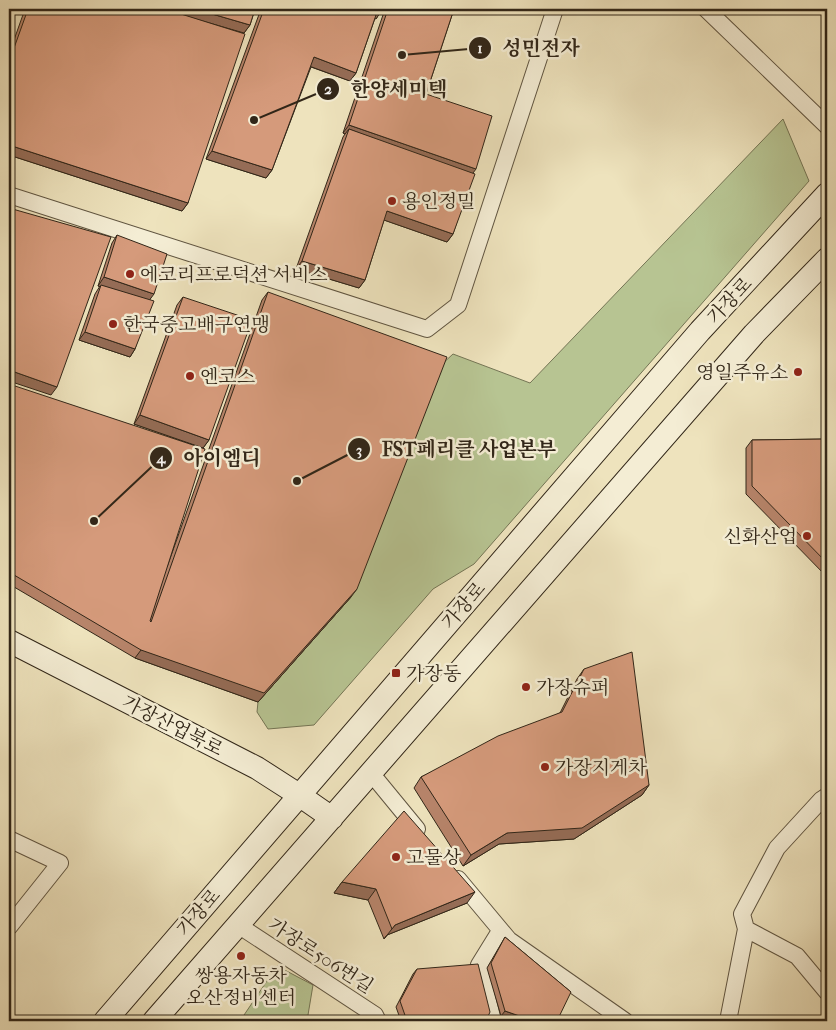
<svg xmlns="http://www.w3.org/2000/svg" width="836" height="1030" viewBox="0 0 836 1030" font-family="'IM FELL French Canon','Noto Serif KR',serif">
<rect width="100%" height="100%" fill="#eee3bd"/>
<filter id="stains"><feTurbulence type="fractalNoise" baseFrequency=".004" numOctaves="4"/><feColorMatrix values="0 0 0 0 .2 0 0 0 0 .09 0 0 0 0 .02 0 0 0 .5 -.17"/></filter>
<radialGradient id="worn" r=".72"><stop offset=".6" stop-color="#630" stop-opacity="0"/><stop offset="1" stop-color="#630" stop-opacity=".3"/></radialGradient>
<path fill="#b7c492" stroke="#747555" d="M783 119 809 181 474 564 433 589 314 725 268 729 257 712 258 702 351 597 441 365 453 354 530 383Z
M277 966 313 985 307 1021H240Z"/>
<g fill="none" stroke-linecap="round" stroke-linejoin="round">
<g stroke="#605541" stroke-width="18">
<path id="street" d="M706 9 827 126
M9 195 427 329 458 305 555 9
M371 773 417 829
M9 839 60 863 9 927
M458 879 509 940 625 1021
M238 925 375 1015 378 1021
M746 929 797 956 827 992
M490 1021 492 1017 479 965 500 931
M728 1021 746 929 742 914 777 848 821 800 827 796"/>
</g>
<g stroke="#312618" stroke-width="24">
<path id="secondary" d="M9 641 257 768 299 795 332 818
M105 1021 700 331 827 194
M154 1021 754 334 827 259"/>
</g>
<use href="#street" stroke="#f4edd4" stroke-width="16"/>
<use href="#secondary" stroke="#f4edd4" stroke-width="22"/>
</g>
<path fill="#b7846a" stroke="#312618" d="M25 9H255L250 25 244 33 220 26 188 203 182 211 9 155V54Z
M261 9H382L376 19 375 18 356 73 350 81 311 67 272 170 266 178 206 159Z
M385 9H454L426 94 473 173 453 234 447 242 384 220 365 280 359 288 296 269 343 137 345 134 343 133Z
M117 235 150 299 135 349 130 357 79 340 95 294 100 286H98L112 243Z
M268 292 351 597 258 702 135 658 9 584V384L167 567 262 300Z
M183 297 209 440 203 448 134 424 177 305Z
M827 439V577L746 494V448L752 440Z
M584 669 649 785 642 795 574 839 499 844 463 866 414 788 421 777 560 713 577 679Z
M342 882 467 903 387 935 384 939 368 900 334 893Z
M505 937 571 992 501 1016 487 968Z
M417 969 486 1021H401L396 1007 413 974Z"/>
<path fill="#956c56" stroke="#312618" d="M161 9H195L250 25 244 33Z
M341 9H376L382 10 376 19Z
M314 57 356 73 350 81 309 66Z
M349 125 476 169 470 177 349 129 345 134 343 133Z
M9 145 188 203 182 211 9 155Z
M212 151 272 170 266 178 206 159Z
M387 211 453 234 447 242 381 219Z
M302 261 365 280 359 288 296 269Z
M104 277 154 294 148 302 98 286Z
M85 332 135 349 130 357 79 340Z
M9 370 57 387 51 395 9 381Z
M140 415 209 440 203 448 134 424Z
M357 589 351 597 258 702 135 658 141 650Z
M649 785 642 795 574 839 499 844 463 866 471 855 507 833Z
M342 882 376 889 368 900 334 893Z
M475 892 467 903 387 935 384 939 395 925Z
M505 1011 534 1021H515L501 1016Z"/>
<path fill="#d59a7b" stroke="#312618" d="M28 9H165L245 34 188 203 9 145V62Z
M195 9H255L250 25Z
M264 9H356L376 15 356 73 314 57 272 170 212 151Z
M388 9H454L426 94 492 116 476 169 349 125Z
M349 129 475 174 453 234 387 211 365 280 302 261Z
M9 208 111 237 57 387 9 370Z
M117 235 167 254 154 294 104 277Z
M101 285 154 301 135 349 85 332Z
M268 292 447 357 357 589 264 693 141 650 9 572V384L205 449 150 621 151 622Z
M183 297 252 320 209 440 140 415Z
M827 439V563L752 486V440Z
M632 652 649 785 582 828 507 833 471 855 421 777 498 736 562 712 584 669Z
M404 811 475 892 395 925 392 929 376 889 342 882Z
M505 937 571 992 557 1021H534L505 1011 491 963Z
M478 964 490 1012 486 1021H407L400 1001 417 969Z"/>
<g fill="#8f2418" stroke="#f4edd4" stroke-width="2">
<circle cx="392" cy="201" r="5"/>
<circle cx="130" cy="274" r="5"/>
<circle cx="113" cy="324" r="5"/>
<circle cx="798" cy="372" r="5"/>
<circle cx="190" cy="376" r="5"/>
<circle cx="807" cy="536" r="5"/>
<rect x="391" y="668" width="10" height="10" rx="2.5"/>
<circle cx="526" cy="687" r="5"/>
<circle cx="545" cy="767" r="5"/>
<circle cx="396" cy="857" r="5"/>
<circle cx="241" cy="956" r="5"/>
</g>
<g text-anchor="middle" stroke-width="5" stroke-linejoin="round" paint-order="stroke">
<g font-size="19" fill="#312618" stroke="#f4edd4" text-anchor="start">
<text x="402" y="208">용인정밀</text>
<text x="140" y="281">에코리프로덕션 서비스</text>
<text x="123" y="331">한국중고배구연맹</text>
<text x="788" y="379" text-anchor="end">영일주유소</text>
<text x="200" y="383">엔코스</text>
<text x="797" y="543" text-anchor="end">신화산업</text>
<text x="406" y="680">가장동</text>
<text x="536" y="694">가장슈퍼</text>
<text x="555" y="774">가장지게차</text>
<text x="406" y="864">고물상</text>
<text x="241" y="982" text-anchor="middle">쌍용자동차<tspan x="241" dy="22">오산정비센터</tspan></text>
</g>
<g font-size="19" fill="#312618" stroke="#f4edd4">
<text transform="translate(729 300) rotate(-47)" y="7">가장로</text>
<text transform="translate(463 605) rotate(-49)" y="7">가장로</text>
<text transform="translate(173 725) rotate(27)" y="7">가장산업북로</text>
<text transform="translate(198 912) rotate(-49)" y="7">가장로</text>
<text transform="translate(321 955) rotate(33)" y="7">가장로506번길</text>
</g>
</g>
<path fill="none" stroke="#312618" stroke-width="2" d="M402 55L480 48M254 120L328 89M297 481L359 449M94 521L161 458"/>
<g fill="#312618" stroke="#f4edd4" stroke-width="2">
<circle cx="402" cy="55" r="5"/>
<circle cx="254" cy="120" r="5"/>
<circle cx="297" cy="481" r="5"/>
<circle cx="94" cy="521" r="5"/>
<circle cx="480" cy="48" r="12"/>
<circle cx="328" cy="89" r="12"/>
<circle cx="359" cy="449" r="12"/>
<circle cx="161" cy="458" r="12"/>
</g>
<g font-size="15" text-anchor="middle" font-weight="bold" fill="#fff">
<text x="480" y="53">1</text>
<text x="328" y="94">2</text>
<text x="359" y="455">3</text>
<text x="161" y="463">4</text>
</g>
<g font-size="20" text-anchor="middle" font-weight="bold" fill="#312618" stroke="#f4edd4" stroke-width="5" stroke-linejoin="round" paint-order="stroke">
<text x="541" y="55">성민전자</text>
<text x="399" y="96">한양세미텍</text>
<text x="469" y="456">FST페리클 사업본부</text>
<text x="222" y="465">아이엠디</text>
</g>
<rect width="836" height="1030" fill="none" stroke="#eee3bd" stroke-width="30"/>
<rect x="10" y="10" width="816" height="1010" fill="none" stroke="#312618" stroke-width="2.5"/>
<rect x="15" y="15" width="806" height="1000" fill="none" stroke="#312618"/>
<rect width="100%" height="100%" filter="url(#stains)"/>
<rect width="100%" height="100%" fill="url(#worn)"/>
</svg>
